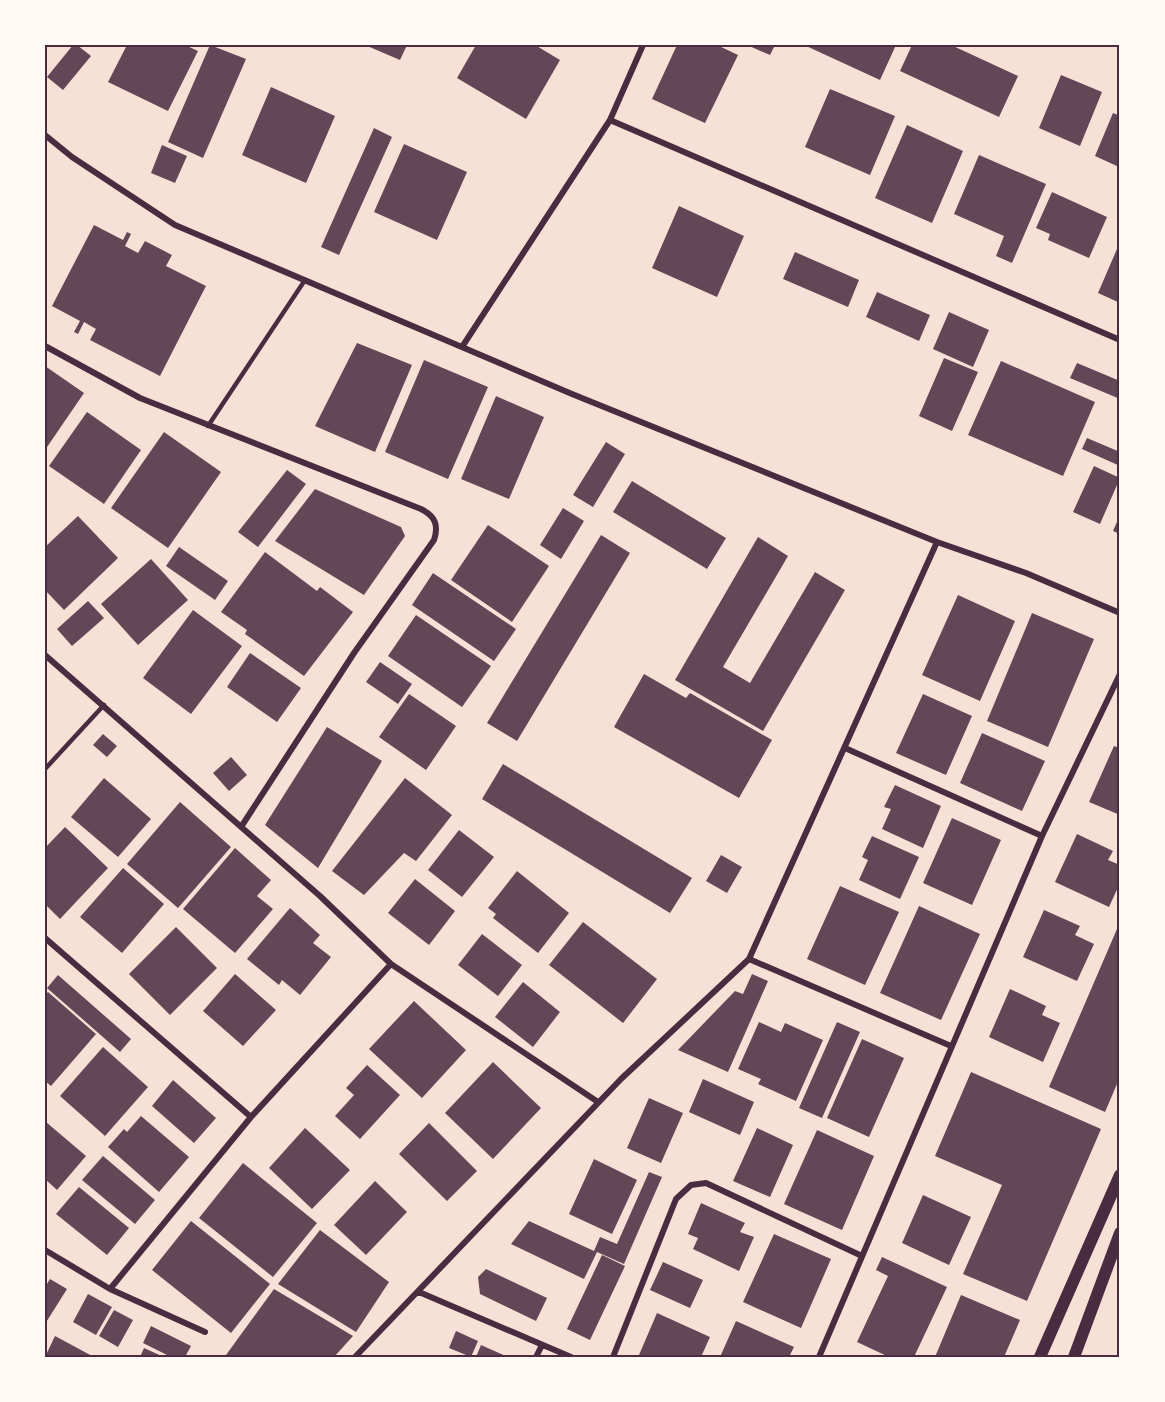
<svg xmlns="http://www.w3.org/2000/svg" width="1165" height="1402" viewBox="0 0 1165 1402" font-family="Poppins,sans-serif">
<rect width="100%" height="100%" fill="#f7e1d7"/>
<path fill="#644757" d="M73 45H77L91 56 63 90 47 77Z
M127 45H185L198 51 168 111 108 82Z
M210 45 246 59 203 158 168 142Z
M365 45H407L400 60Z
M476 45H535L560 60 526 119 457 78Z
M677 45H717L738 55 705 123 652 99Z
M747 45H775L770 55Z
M804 45H896L880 80Z
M912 45H951L1018 76 999 117 900 71Z
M1061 75 1102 92 1080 146 1039 128Z
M271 87 335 116 306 183 242 155Z
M830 89 895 116 870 175 805 147Z
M1113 113 1120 116 1119 167 1095 156Z
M907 125 963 151 932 223 875 198Z
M374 128 392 137 339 255 321 247Z
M404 144 467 172 437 240 374 212Z
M162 145 187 156 175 183 151 173Z
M979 155 1046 184 1012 263 996 256 1004 236 954 214Z
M1052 192 1107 217 1089 258 1048 240 1050 234 1036 228Z
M679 206 744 236 717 297 652 268Z
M94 225 123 240 127 232 131 234 125 246 138 253 145 241 172 255 166 266 206 286 160 376 90 340 96 329 84 322 78 334 74 332 80 321 52 306Z
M1120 242V303L1098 293Z
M795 252 859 280 848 307 783 279Z
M877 292 930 315 919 341 866 317Z
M949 312 989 330 973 367 933 349Z
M357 343 412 365 375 452 315 426Z
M944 358 978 372 952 431 919 416Z
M424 360 488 387 448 479 385 452Z
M1001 361 1095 402 1063 476 968 435Z
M1077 363 1120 381V399L1070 378Z
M45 366 84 393 45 450Z
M496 396 544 417 509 499 461 479Z
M87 412 141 450 104 504 49 466Z
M164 432 221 472 168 548 111 508Z
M1087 438 1120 452V466L1082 449Z
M606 442 625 454 593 507 573 495Z
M1094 466 1120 478 1100 524 1073 512Z
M287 470 306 484 258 547 238 532Z
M632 481 726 538 707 569 613 512Z
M315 489 401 527 405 536 364 595 275 541Z
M563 508 584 521 561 559 540 545Z
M1120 515V534L1113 531Z
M78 516 118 558 64 610 45 590V547Z
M488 525 549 566 512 622 451 580Z
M601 535 630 553 517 741 487 723Z
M758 537 788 556 723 667 750 683 815 572 845 590 763 731 675 680Z
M179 547 228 581 215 600 166 566Z
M265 552 317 591 320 587 353 612 304 676 245 634 247 630 221 612Z
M151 559 188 600 138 645 101 604Z
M433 573 516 629 494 661 412 605Z
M958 595 1015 621 980 701 922 675Z
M88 601 104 618 72 646 57 629Z
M193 610 242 646 191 714 143 678Z
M1032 613 1094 639 1048 747 987 721Z
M416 615 491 666 462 707 388 656Z
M250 653 301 688 277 722 227 687Z
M380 662 412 684 398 704 366 682Z
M644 674 686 698 690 693 772 740 739 798 614 727Z
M409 694 456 726 426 770 379 737Z
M923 694 972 716 946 775 896 753Z
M327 727 382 761 318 868 265 825Z
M982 733 1045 761 1022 811 960 783Z
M103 734 117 746 107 757 93 745Z
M1114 746 1120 748V815L1089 802Z
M231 757 247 775 229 791 213 773Z
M503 764 692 878 670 913 482 799Z
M104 778 151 819 118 857 71 817Z
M405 778 452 815 416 861 404 853 364 895 332 871Z
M895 785 941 806 923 848 882 829 891 809 884 807Z
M180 802 231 847 178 908 127 864Z
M952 818 1001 840 972 905 923 883Z
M65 827 108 868 60 919 45 904V848Z
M459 830 494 857 462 897 428 870Z
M1077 834 1113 851 1108 860 1120 865V883L1109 907 1055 882Z
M872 836 919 857 900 899 859 880 868 860 862 857Z
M235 848 271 880 257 896 273 909 235 953 183 909Z
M721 855 742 867 727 893 706 881Z
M123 868 164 904 122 953 80 917Z
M517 871 569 913 538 953 493 918 496 914 488 908Z
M415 879 455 911 429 945 388 913Z
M840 886 899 912 865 985 807 959Z
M919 906 980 934 941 1020 880 993Z
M290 908 320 935 313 943 331 957 300 995 282 980 279 985 247 959Z
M1044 910 1080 926 1075 935 1094 944 1077 981 1023 957Z
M583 922 657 979 623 1023 549 965Z
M1120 922V1077L1105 1112 1049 1087Z
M176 927 217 968 170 1015 129 974Z
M482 934 522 965 498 996 458 965Z
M235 974 276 1010 243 1046 203 1011Z
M752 974 768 981 728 1072 678 1050 735 991 743 994Z
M58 975 131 1039 120 1052 47 988Z
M523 982 560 1012 533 1047 495 1017Z
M1010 989 1046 1006 1042 1015 1060 1023 1043 1062 989 1037Z
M48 992 96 1034 51 1086 45 1081V995Z
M414 1001 466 1050 422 1098 369 1049Z
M759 1022 781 1032 785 1023 823 1040 796 1101 758 1084 761 1079 738 1069Z
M837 1022 860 1032 822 1118 799 1108Z
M862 1039 904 1058 869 1137 827 1118Z
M103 1047 148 1087 105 1136 60 1096Z
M493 1062 541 1108 493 1159 445 1113Z
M367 1065 400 1095 360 1139 335 1116 354 1095 346 1088Z
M971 1072 1101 1129 1027 1301 963 1274 1002 1185 935 1156Z
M703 1079 754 1102 740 1135 689 1112Z
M173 1080 216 1118 194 1143 152 1106Z
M649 1098 683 1113 661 1163 627 1148Z
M141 1116 189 1157 159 1192 108 1147 124 1129 127 1132Z
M46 1122 86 1156 57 1190 45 1179Z
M429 1123 477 1171 447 1201 399 1154Z
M305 1128 350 1170 312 1209 269 1168Z
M757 1128 793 1145 770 1197 733 1181Z
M817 1130 874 1156 842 1230 784 1204Z
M103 1156 155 1200 135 1224 82 1180Z
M594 1159 637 1180 612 1234 569 1214Z
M243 1163 317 1223 273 1277 199 1218Z
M649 1172 662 1177 624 1264 597 1252 584 1279 511 1244 529 1221 594 1251 600 1237 617 1244Z
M375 1181 407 1212 366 1255 334 1225Z
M79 1187 129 1228 107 1255 56 1214Z
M923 1195 971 1217 949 1265 902 1243Z
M701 1203 745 1223 740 1232 754 1237 739 1271 693 1249 698 1238 688 1234Z
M191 1221 270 1284 231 1333 152 1270Z
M320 1230 389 1282 356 1332 278 1284Z
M774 1234 831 1259 801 1328 743 1302Z
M602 1255 625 1266 590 1340 567 1329Z
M882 1257 947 1287 914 1357H889L857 1342 888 1276 876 1270Z
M663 1262 703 1280 690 1308 650 1290Z
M486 1269 547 1298 536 1321 480 1294 478 1277Z
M50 1279 67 1289 45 1324V1287Z
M274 1289 353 1336 334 1357 226 1355Z
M88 1294 112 1307 96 1335 73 1322Z
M961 1295 1020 1320 1004 1357H935Z
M114 1310 133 1320 118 1347 99 1336Z
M657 1313 710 1337 701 1357H644L639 1355Z
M736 1321 794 1347 789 1357H720Z
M151 1326 191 1346 185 1357H171L143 1343Z
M456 1331 478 1341 471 1357 449 1348Z
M55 1336 94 1357H45Z
M481 1345 508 1357H476Z
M144 1348 164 1357H140Z"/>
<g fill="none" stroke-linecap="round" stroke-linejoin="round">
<path stroke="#4a2c40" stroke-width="4.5" d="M208 426 305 280
M45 769 104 705"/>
<path stroke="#4a2c40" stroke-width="6" d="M610 120 1120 340
M45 135 72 157 175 225 572 394 937 542 1026 573 1120 613
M45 346 140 398 421 509C435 516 439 525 434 540L354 653 241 827
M462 347 610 120 643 45
M45 655 320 896 391 964 598 1102
M845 748 1042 836
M45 938 251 1117
M749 959 951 1046
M45 1250 110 1289 205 1332
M110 1289 251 1117 391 964
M419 1292 571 1357
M355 1357 621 1079 749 959 937 542
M536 1357 542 1345
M613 1357 676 1199 691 1185 706 1183 862 1256
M819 1357 1042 836 1120 674"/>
<path stroke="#4a2c40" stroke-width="12" d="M1040 1357 1120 1175
M1074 1357 1120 1233"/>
</g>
<rect width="1165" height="1402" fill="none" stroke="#fffaf5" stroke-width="93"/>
<rect x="46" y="46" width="1072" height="1310" fill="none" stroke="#4a2c40" stroke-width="2"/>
</svg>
